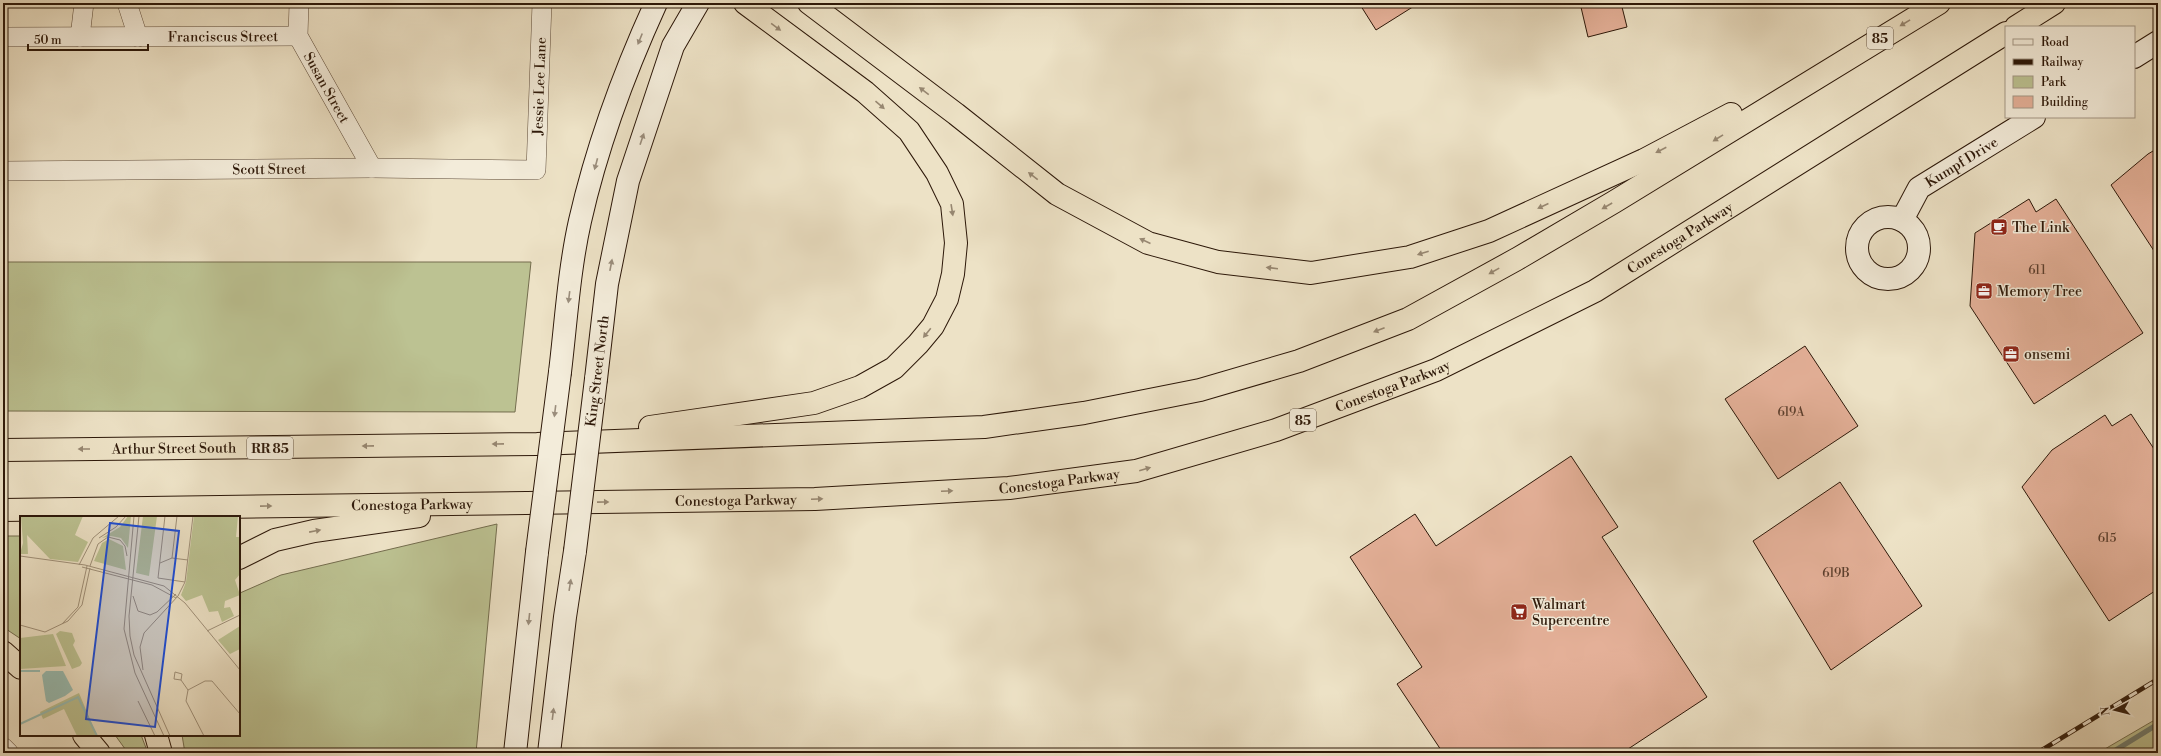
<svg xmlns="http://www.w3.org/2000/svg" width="2161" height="756" viewBox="0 0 2161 756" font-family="'Libre Bodoni',serif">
<rect width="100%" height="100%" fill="#ede2c6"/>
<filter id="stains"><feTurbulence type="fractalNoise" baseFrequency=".005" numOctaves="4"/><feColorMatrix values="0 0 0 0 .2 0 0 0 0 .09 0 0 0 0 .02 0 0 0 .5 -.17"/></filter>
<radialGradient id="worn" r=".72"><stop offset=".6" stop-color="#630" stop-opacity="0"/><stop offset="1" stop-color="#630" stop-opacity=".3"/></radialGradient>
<path fill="#bcc292" stroke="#746d4e" d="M3 262H531L515 412 3 411Z
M497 524 476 753H185L182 735H239L240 593 281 575Z
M3 536H21V639L3 627Z
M2158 718V753H2098Z
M115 735H141L148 753H128Z"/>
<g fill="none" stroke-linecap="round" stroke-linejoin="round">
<path stroke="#6e7c70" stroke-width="5" d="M2111 753 2158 724"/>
</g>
<path fill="#e4b098" stroke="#2d1809" d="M1359 3H1419L1376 30Z
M1580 3H1621L1627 27 1588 37Z
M2158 148V257L2111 185 2148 154Z
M2029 199 2036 212 2056 199 2143 333 2034 404 1970 306 1975 233Z
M1805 346 1858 426 1778 479 1725 399Z
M2131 414 2158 455V589L2109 621 2022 487 2052 450 2105 415 2112 426Z
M1571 456 1618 527 1602 537 1707 697 1622 753H1443L1397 684 1422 667 1350 557 1415 514 1436 546Z
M1840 482 1922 606 1831 670 1753 541Z"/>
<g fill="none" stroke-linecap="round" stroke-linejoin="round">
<g stroke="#5d4a38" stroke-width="20">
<g id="street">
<path d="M127 3 138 37"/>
<path id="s1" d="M299 3 298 36 372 168"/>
<path id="s2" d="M3 37 298 36"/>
<path d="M80 37 84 3"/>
<path id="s3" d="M3 171 372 168 536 170 542 3"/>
<path d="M3 747 9 753"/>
</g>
</g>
<g stroke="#2d1809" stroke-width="24">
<g id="secondary">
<path d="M2134 57 2158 42"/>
<circle cx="1888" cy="248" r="31"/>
<path id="s4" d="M1902 220 1919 188 2034 117"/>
<path d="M560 372C566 322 569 270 580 221 597 146 624 73 656 3"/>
<path d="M596 379 607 284 628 181 673 46 698 3"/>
<path d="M515 753 537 552"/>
<path d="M549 753 565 617 575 551"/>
</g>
</g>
<g stroke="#2d1809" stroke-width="24">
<g id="highway">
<path d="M809 3 956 114 1057 194 1148 243 1218 262 1311 273 1410 257 1489 231 1644 160 1731 114"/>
<path d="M2016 27 2054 3"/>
<path d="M650 427 814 403 860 387 894 368 918 344 933 326 947 299 953 274 956 243 952 204 937 173 909 131 865 92 745 3"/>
<path id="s5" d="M3 450 537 444 984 427 1084 413 1200 390 1299 361 1408 319 1517 259 1614 202 1939 3"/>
<path id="s6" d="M3 510 815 499 1009 488 1136 471 1276 430 1436 370 1595 291 2006 33"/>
<path d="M239 558 275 540 314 531 419 516"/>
<path d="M3 652 21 668"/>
<path d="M84 735 99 753"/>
<path d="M156 735 161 753"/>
</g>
</g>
<use href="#street" stroke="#f3ecda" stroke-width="19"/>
<use href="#secondary" stroke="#f3ecda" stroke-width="22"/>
<use href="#highway" stroke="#ede2c6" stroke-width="22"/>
<g stroke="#2d1809" stroke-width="4.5">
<path id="rail" d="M2037 753 2158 679"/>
</g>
<use href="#rail" stroke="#f3ecda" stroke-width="3" stroke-dasharray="9" stroke-linecap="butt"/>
<g stroke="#2d1809" stroke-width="24" stroke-linecap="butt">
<path id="secondary-bridge" d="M575 551 596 379
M537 552 560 372"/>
</g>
<use href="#secondary-bridge" stroke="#f3ecda" stroke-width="22"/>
</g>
<defs><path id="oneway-solid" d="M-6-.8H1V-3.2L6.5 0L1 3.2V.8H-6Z"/></defs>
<g fill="#978771">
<use href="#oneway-solid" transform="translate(1905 23) rotate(149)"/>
<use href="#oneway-solid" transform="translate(776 27) rotate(36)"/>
<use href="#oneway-solid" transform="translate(924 91) rotate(-143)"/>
<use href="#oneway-solid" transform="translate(880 105) rotate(41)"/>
<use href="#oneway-solid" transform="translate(1718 138) rotate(148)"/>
<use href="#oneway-solid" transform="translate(1661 150) rotate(153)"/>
<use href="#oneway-solid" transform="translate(1033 176) rotate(-142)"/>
<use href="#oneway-solid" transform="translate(1543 206) rotate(155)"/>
<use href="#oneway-solid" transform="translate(1607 206) rotate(150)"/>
<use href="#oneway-solid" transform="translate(952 210) rotate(81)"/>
<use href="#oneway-solid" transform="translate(1145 241) rotate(-156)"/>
<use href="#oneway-solid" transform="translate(1423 253) rotate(162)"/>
<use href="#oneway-solid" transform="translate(1272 268) rotate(-173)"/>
<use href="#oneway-solid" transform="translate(1494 271) rotate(151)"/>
<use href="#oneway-solid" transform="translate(1379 330) rotate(159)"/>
<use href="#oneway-solid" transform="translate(927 333) rotate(129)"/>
<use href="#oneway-solid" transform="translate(498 444) rotate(179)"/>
<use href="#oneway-solid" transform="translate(368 446) rotate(179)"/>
<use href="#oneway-solid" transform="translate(84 449) rotate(180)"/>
<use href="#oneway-solid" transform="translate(1145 469) rotate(-16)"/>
<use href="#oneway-solid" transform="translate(947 491) rotate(-3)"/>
<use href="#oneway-solid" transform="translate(817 499) rotate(-3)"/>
<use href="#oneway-solid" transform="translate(603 502) rotate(-1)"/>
<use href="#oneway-solid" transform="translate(266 506) rotate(-1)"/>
<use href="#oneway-solid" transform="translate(315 531) rotate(-11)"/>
</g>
<g fill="#9a8d7c">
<use href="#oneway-solid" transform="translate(640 39) rotate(112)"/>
<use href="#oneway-solid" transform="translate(642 139) rotate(-71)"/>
<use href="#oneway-solid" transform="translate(596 164) rotate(105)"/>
<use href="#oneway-solid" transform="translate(611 265) rotate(-79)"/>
<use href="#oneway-solid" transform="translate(569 297) rotate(97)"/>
<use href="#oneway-solid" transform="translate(555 411) rotate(97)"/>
<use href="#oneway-solid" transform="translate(570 585) rotate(-81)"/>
<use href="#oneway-solid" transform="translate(529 619) rotate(96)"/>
<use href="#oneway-solid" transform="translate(553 714) rotate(-83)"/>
</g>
<defs>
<g id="cafe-square" transform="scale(0.9)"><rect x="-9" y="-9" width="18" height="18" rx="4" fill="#8f2418" stroke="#f3ecda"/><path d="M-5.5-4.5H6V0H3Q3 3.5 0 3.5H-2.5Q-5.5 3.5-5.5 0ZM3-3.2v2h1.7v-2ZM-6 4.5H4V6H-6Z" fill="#fff"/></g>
<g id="office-square" transform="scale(0.9)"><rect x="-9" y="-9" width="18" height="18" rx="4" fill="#8f2418" stroke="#f3ecda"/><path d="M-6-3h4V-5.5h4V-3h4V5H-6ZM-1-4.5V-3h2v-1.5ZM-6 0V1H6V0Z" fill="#fff"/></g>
<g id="supermarket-square" transform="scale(0.9)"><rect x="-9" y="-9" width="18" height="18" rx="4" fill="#8f2418" stroke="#f3ecda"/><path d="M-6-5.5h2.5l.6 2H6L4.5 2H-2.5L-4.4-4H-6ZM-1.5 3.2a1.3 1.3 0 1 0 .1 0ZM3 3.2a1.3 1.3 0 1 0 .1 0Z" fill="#fff"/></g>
</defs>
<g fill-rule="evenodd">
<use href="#cafe-square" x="1999" y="227"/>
<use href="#office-square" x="1984" y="291"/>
<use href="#office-square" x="2011" y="354"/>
<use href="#supermarket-square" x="1519" y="612"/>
</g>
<g text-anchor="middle" stroke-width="3" stroke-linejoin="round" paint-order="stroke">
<g font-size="12" fill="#5b3e2d">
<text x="2037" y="274">611</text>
<text x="1791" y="416">619A</text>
<text x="2107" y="542">615</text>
<text x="1836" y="577">619B</text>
</g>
<g fill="#f3ecda" stroke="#685848" stroke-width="1">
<rect x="1867" y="27" width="26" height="22" rx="3"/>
<rect x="1290" y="409" width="26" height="22" rx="3"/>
<rect x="247" y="437" width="46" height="22" rx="3"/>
</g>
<g font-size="13" font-weight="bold" fill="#2d1809">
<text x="1880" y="43">85</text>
<text x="1303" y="425">85</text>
<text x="270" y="453">RR 85</text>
</g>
<g font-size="14" fill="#2d1809" stroke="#f3ecda">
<text dy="5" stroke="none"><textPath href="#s2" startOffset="220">Franciscus Street</textPath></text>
<text dy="5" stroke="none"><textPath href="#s3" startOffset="617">Jessie Lee Lane</textPath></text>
<text dy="5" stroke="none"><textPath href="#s1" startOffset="92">Susan Street</textPath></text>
<text dy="5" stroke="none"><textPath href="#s4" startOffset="86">Kumpf Drive</textPath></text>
<text dy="5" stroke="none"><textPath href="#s3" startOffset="266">Scott Street</textPath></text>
<text dy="5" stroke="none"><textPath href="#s6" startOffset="1729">Conestoga Parkway</textPath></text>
<text transform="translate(597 371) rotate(-83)" y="5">King Street North</text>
<text dy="5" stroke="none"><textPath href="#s6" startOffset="1405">Conestoga Parkway</textPath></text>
<text dy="5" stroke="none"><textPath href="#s5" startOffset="171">Arthur Street South</textPath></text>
<text dy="5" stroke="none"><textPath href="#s6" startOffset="1057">Conestoga Parkway</textPath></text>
<text dy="5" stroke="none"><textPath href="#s6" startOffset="733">Conestoga Parkway</textPath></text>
<text dy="5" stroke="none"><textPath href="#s6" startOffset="409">Conestoga Parkway</textPath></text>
</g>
<g font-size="14" fill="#2d1809" stroke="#f3ecda" text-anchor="start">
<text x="2012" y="232">The Link</text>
<text x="1997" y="296">Memory Tree</text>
<text x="2024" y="359">onsemi</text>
<text x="1532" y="609">Walmart<tspan x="1532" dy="16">Supercentre</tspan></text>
</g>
</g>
<g transform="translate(20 516)">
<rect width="220" height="220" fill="#ede2c6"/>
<path d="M1 0H63L55 19 68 26 58 46 30 43 7 19 8 38H0L3 27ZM108 0H111L108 32 101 22 91 20 82 22 100 11ZM123 0H137L129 60 116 57ZM174 0H218L216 21H220V58L215 64 220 79 205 85 204 92 210 91 214 100 202 106 198 95 189 96 182 79 166 85 161 79 166 66ZM89 23 103 30 106 54 74 45 82 27ZM220 110V133L210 138 198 124ZM40 115 52 117 55 125 53 129 62 147 60 150 52 153 36 118ZM33 118 46 150 0 153V122ZM59 177 77 220H57L44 193 23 203 20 196Z" fill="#bcc292"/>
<path d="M26 155H43L53 174 45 180 29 187 26 185 22 159Z" fill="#99beb4"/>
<path fill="none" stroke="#99beb4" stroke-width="2" d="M0 155H20M0 208 58 181 77 220"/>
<path fill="none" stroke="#a0917a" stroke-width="1" d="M114 0 104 113 115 157 144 220M119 0 109 100 110 120 114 139 150 220M145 0 138 62 165 66M79 22 96 11 106 0M0 40 65 49 144 70 165 87 220 154M152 42 157 0M140 47 152 42 168 44M59 49 73 22 99 0M70 50 78 28 88 21 100 24 105 30 107 40M62 51 132 69 156 82M113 80 118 95 130 99 137 96 156 78M158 80 165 66 173 0M42 108 58 91 67 50M0 109 25 116 48 105 62 89 70 52M187 115 220 99M123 154 120 131 124 117 158 80M161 164 154 163 155 156 162 158 161 164 168 174M118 185 135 220M184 220 166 185 168 174 185 165H192L220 198"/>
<path fill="#1d4ed8" fill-opacity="0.15" stroke="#1d4ed8" stroke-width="2" d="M90 7 159 15 135 211 66 203Z"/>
<rect width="220" height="220" fill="none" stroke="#2d1809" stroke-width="2"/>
</g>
<rect width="2161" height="756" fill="none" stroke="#ede2c6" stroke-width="16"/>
<rect x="4" y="4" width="2153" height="748" fill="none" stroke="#2d1809" stroke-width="2"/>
<rect x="8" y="8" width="2145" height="740" fill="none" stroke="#2d1809"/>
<rect x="2005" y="26" width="130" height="92" fill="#f3ecda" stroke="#a49786"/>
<rect x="2013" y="39" width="20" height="6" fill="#f3ecda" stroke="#a49786"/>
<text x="2041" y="46" font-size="12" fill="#2d1809">Road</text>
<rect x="2013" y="59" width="20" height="6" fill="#2d1809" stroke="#a49786"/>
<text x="2041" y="66" font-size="12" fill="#2d1809">Railway</text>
<rect x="2013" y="76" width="20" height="12" fill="#bcc292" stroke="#a49786"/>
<text x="2041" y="86" font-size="12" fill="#2d1809">Park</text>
<rect x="2013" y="96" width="20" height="12" fill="#e4b098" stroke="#a49786"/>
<text x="2041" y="106" font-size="12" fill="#2d1809">Building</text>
<g transform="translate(2115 710) rotate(263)" stroke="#f3ecda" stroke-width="3" paint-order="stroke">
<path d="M0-3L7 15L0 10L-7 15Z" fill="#2d1809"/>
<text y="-6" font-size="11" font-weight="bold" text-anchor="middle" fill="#2d1809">N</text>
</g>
<path d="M28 44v6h120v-6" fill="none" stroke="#2d1809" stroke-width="2"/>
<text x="34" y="44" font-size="12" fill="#2d1809" stroke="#f3ecda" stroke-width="3" paint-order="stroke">50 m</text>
<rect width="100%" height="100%" filter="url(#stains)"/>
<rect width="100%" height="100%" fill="url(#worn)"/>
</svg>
